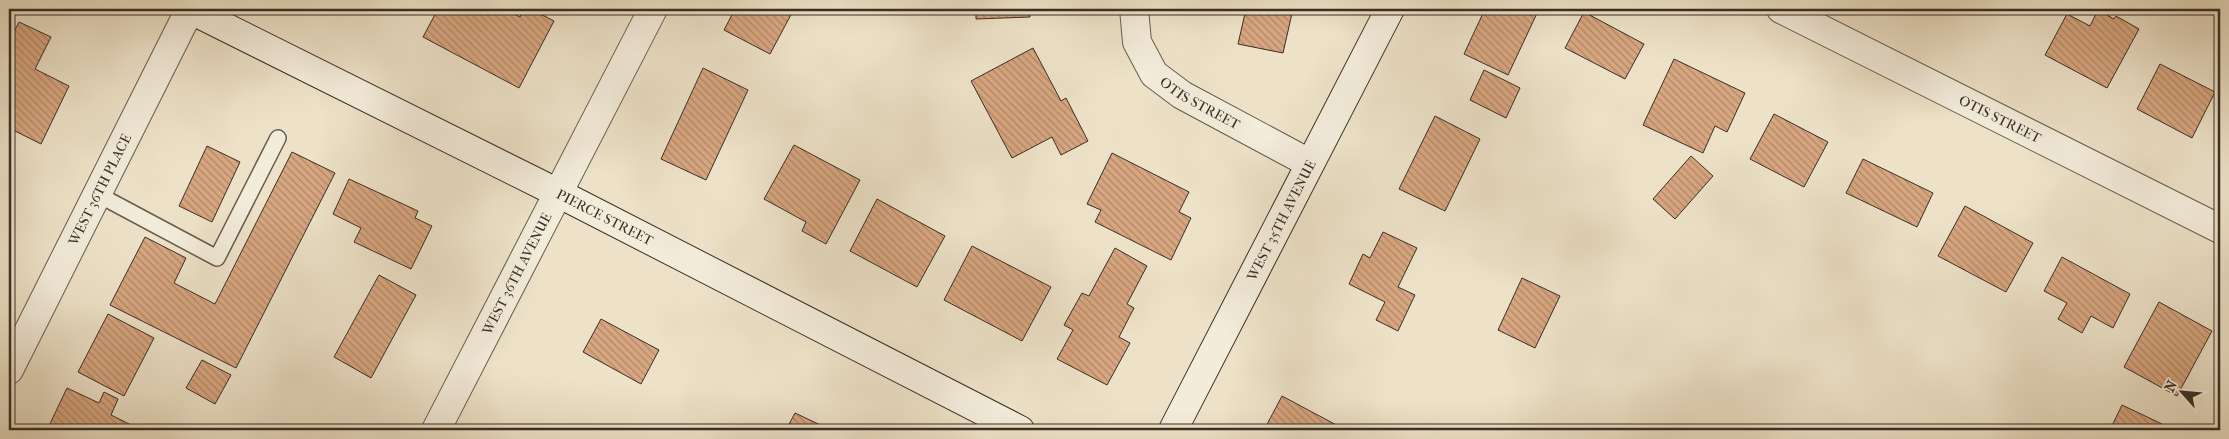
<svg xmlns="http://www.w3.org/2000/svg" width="2229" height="439" viewBox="0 0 2229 439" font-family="'IM FELL French Canon',serif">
<defs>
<pattern id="building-back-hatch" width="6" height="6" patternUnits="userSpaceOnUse" patternTransform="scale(1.25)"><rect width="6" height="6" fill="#d8a680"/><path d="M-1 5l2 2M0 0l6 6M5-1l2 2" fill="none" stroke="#b08869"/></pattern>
</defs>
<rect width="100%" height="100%" fill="#ede2c8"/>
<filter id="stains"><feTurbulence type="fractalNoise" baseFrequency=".004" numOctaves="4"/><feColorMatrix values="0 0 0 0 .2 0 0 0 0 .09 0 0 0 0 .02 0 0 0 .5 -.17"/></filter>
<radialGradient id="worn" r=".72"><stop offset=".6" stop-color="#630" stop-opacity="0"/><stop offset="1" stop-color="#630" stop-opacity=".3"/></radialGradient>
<path fill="url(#building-back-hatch)" stroke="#382f24" d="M438 9H504L520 17 524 9H531L554 21 519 88 423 37Z
M546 9H560L557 14Z
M735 9H794L770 54 724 30Z
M976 9H1030V17L976 19Z
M1246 9H1293L1283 53 1238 44Z
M1485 9H1539L1508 75 1464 54Z
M2098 10 2114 19 2116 16 2139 29 2107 88 2045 55 2067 14 2090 26Z
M1584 12 1644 44 1625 79 1565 48Z
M19 22 51 37 35 69 69 86 41 144 9 128V42Z
M1033 48 1061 101 1066 98 1088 141 1061 155 1052 137 1012 158 971 81Z
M1674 59 1745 93 1727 132 1715 126 1703 153 1643 125Z
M2160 64 2215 92 2192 138 2137 109Z
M703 68 748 90 706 180 661 159Z
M1484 70 1520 88 1506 118 1470 100Z
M1774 114 1828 142 1804 187 1750 159Z
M1435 116 1480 139 1445 211 1399 189Z
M794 145 860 180 826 244 802 231 806 222 764 199Z
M207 146 240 162 212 222 179 206Z
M292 152 335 173 236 368 110 305 145 237 186 258 174 283 215 304Z
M1112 153 1189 192 1179 212 1191 218 1171 260 1095 222 1101 210 1087 204Z
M1691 156 1713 176 1675 219 1653 199Z
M1863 159 1933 193 1917 227 1846 193Z
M349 179 418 211 415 218 432 226 411 269 354 242 361 228 333 214Z
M877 199 945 236 917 287 850 251Z
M1965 206 2033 243 2006 292 1938 256Z
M1383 232 1417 248 1398 287 1415 295 1398 331 1376 320 1385 302 1349 284 1363 254 1370 258Z
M972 246 1051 287 1022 341 944 300Z
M1115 248 1147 266 1127 304 1134 308 1119 337 1130 343 1107 385 1057 359 1073 330 1064 325 1082 293 1089 296Z
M2062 257 2130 294 2113 328 2091 316 2082 333 2058 319 2067 303 2044 291Z
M379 275 416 295 371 378 334 357Z
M1522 278 1560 296 1535 348 1498 330Z
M2159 302 2212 331 2177 396 2124 367Z
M108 314 154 338 124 396 78 372Z
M601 319 659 350 641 384 583 352Z
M202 360 231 375 215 404 186 388Z
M67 388 99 403 104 392 118 399 111 415 135 427 133 430H47Z
M1282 396 1342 428 1340 430H1264Z
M2122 405 2162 424 2159 430H2110Z
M795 413 831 430H786Z
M282 424 294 430H279Z"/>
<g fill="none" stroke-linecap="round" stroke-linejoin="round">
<g stroke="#655c4d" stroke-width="18">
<path id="lane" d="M97 194 217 258 278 138"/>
</g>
<g stroke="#655c4d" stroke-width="30">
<g id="street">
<path id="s1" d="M1134 9 1137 42 1154 74 1182 95 1309 163"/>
<path id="s2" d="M1781 9 2220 229"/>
<path id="s3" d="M9 370 190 9"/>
<path id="s4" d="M436 430 653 9"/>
</g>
</g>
<g stroke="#382f24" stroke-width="30">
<g id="secondary">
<path id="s5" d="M189 9 558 193 1020 430"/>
<path id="s6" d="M1173 430 1390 9"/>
</g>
</g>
<use href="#lane" stroke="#f3ecdb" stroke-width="15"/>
<use href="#street" stroke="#f3ecdb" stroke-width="28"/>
<use href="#secondary" stroke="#f3ecdb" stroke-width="28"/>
</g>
<g text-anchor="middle" stroke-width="5" stroke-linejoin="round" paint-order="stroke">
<g font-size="14" fill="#382f24" stroke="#f3ecdb">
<text dy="5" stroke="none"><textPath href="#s1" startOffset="124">OTIS STREET</textPath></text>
<text dy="5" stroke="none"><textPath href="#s2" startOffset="245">OTIS STREET</textPath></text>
<text dy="5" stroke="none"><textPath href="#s3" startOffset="202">WEST 36TH PLACE</textPath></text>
<text dy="5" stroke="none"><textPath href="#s5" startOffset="465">PIERCE STREET</textPath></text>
<text dy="5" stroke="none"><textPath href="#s6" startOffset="236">WEST 35TH AVENUE</textPath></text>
<text dy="5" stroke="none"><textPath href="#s4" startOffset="176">WEST 36TH AVENUE</textPath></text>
</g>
</g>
<rect width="2229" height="439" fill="none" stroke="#ede2c8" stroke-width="30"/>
<rect x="10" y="10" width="2209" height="419" fill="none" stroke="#382f24" stroke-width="2.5"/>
<rect x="15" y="15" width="2199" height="409" fill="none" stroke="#382f24"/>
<g transform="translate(2182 392) rotate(297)" stroke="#f3ecdb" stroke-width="4" paint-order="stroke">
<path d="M0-4L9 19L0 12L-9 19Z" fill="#382f24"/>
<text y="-8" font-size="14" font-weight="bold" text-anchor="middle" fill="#382f24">N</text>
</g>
<rect width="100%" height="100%" filter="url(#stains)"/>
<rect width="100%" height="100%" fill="url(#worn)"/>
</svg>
